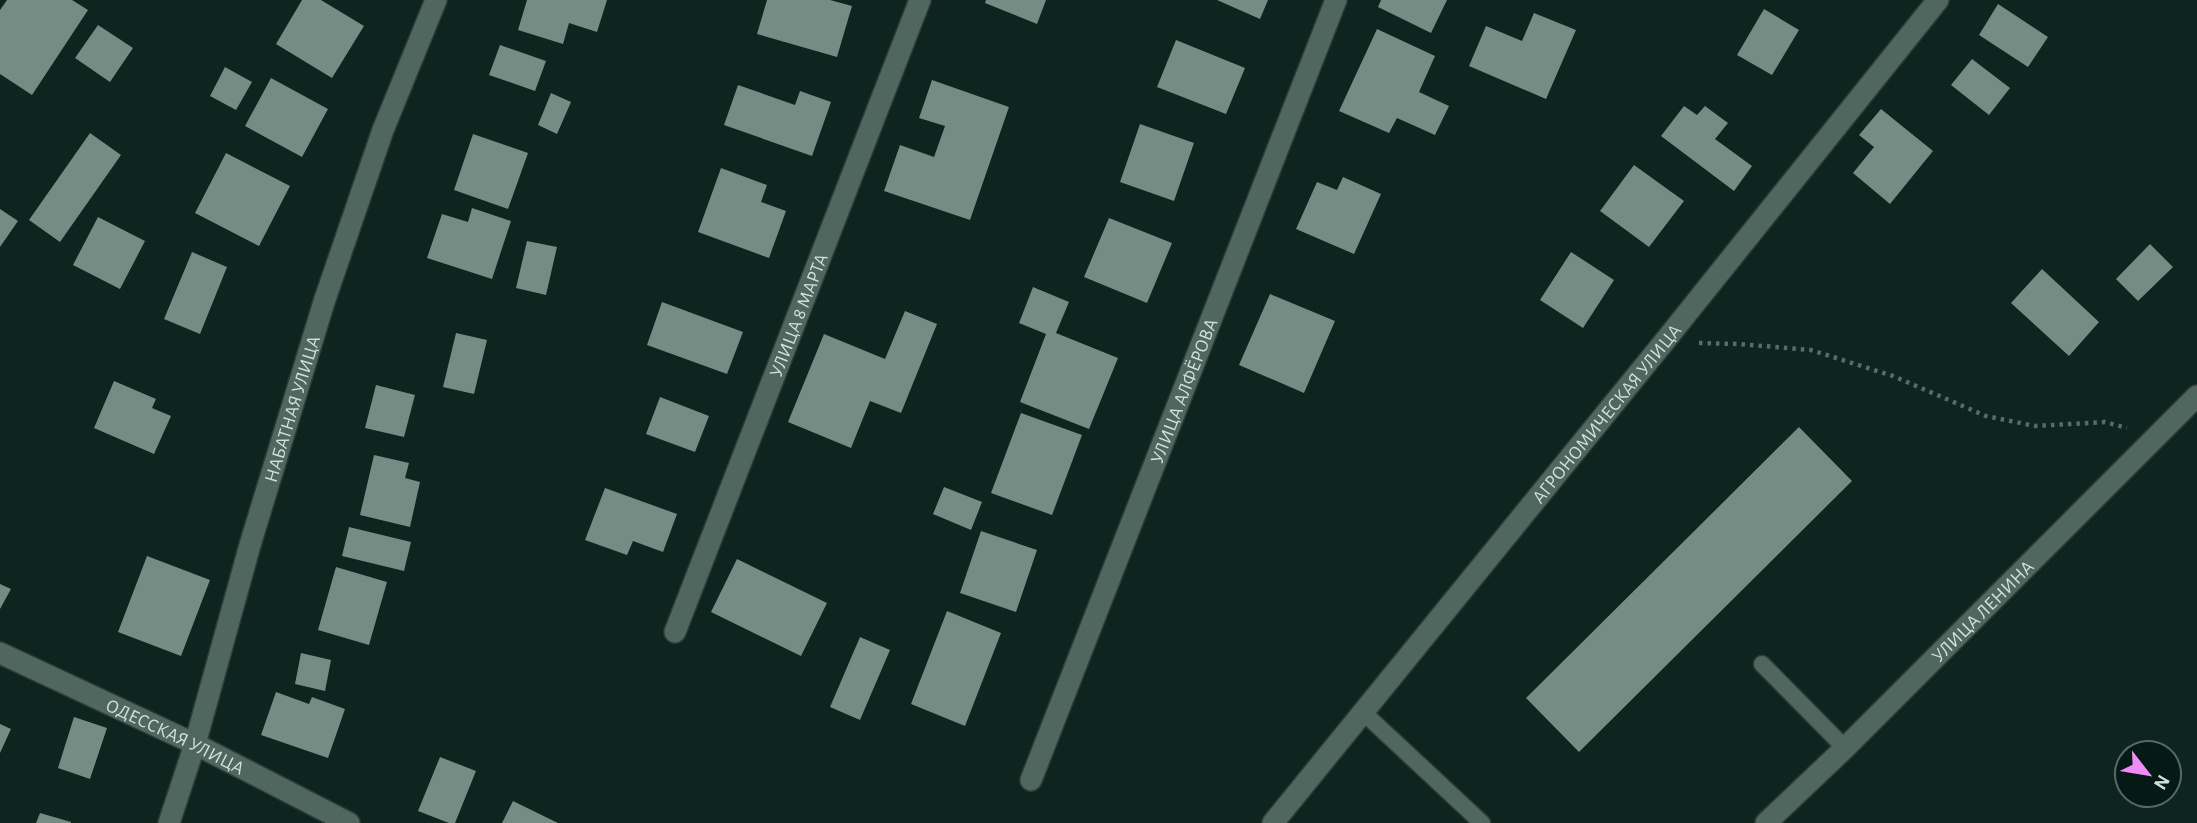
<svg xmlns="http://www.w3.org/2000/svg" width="2197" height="823" viewBox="0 0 2197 823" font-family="'Alegreya Sans',sans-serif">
<rect width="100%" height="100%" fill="#0e241e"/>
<path fill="#738c84" d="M7 0H72L88 10 32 95 0 74V10Z
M302 0H321L364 26 332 78 276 44Z
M527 0H607L597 32 569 23 563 44 518 30Z
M767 0H830L852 6 837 57 757 34Z
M986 0H1046L1037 24 985 3Z
M1217 0H1268L1260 19Z
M1381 0H1447L1431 33 1378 7Z
M1998 4 2048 37 2028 67 1979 35Z
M1764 9 1799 30 1772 75 1737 55Z
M1534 13 1576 30 1546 99 1469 66 1486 26 1522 41Z
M98 25 133 48 110 82 75 58Z
M1377 29 1435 56 1419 92 1449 106 1435 135 1397 118 1389 133 1339 111Z
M1176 40 1245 68 1226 114 1157 87Z
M500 45 546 61 535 91 489 75Z
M1972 59 2010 88 1989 115 1951 85Z
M225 67 252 82 236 110 210 96Z
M271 78 328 109 302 157 245 126Z
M932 80 1009 107 970 220 884 191 900 145 934 157 945 126 919 118Z
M738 85 795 105 800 91 831 102 812 156 724 125Z
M551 93 571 102 557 134 538 125Z
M1684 106 1697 115 1705 106 1728 123 1715 139 1752 166 1734 191 1661 136Z
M1881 109 1933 151 1890 204 1853 173 1874 147 1859 135Z
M1140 124 1194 143 1174 201 1120 182Z
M90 133 121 155 60 242 29 220Z
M473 134 528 153 508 209 454 190Z
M226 153 290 186 259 246 195 213Z
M1634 165 1684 201 1649 247 1600 211Z
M721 168 767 185 761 202 786 211 769 258 698 232Z
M1343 177 1381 194 1354 254 1296 229 1317 182 1337 190Z
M472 208 511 221 492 279 427 258 442 214 468 222Z
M0 209 18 221 0 247Z
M98 217 145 241 120 289 73 265Z
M1109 218 1172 243 1147 303 1084 277Z
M527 241 557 247 546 295 516 288Z
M2150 244 2173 267 2138 301 2116 279Z
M192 252 227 267 200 334 164 319Z
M1571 252 1614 280 1583 328 1540 300Z
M2042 269 2099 322 2069 356 2011 303Z
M1033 287 1069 302 1056 333 1118 358 1089 429 1020 402 1046 334 1019 323Z
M1270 294 1335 321 1304 393 1239 365Z
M662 302 743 332 727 374 647 345Z
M905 311 937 324 901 413 870 401 851 448 788 422 824 334 885 359Z
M456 333 487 340 474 394 443 387Z
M114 381 156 399 152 408 171 416 154 454 94 428Z
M376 385 415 395 404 437 365 428Z
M660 397 709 416 695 452 646 434Z
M1021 413 1082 435 1052 515 991 493Z
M1799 427 1852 481 1579 752 1526 698Z
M374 455 409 463 405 478 420 482 410 527 360 515Z
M944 487 982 502 971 530 933 514Z
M605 488 677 514 663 552 633 541 627 555 585 540Z
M349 527 411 542 404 571 342 556Z
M981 531 1037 550 1016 612 960 593Z
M147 556 210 580 181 656 118 632Z
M737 559 827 603 801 656 711 612Z
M336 567 387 582 369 645 318 630Z
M0 584 11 589 0 609Z
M947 611 1001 633 965 726 911 704Z
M860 637 890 650 860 720 830 707Z
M301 653 331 660 325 691 295 684Z
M276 692 309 704 312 697 345 709 328 758 261 735Z
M74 717 107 728 90 779 58 768Z
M0 724 11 729 0 753Z
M440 757 476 771 455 823H449L418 811Z
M513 801 558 823H502Z
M40 813 71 822V823H36Z"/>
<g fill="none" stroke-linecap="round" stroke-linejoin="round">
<g stroke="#2e3b36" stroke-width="19">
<path id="service" d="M1762 664 1845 748
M1364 713 1482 823"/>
</g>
<g stroke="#2e3b36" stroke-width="24">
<g id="minor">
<path id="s1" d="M675 632 920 0"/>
<path id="s2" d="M0 653 195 744 349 823"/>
<path id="s3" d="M1031 780 1336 0"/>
<path id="s4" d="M169 823 195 744 250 545 324 302 383 130 436 0"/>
<path id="s5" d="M1273 823 1664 342 1938 0"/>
</g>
</g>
<g stroke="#2e3b36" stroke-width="24">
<g id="tertiary">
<path id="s6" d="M1766 823 1845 748 2197 396"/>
</g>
</g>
<path stroke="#596b66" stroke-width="4.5" stroke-dasharray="3.5 5" stroke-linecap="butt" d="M1699 343 1739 344 1811 350 1893 376 1986 416 2035 426 2105 422 2127 428"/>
<use href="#service" stroke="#506760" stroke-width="16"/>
<use href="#minor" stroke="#506760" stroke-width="21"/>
<use href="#tertiary" stroke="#506760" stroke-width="21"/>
</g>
<g text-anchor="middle" stroke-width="7" stroke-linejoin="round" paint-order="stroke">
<g font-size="19" fill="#d2dfdb" stroke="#051a15">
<text dy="7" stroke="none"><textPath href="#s1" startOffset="340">УЛИЦА 8 МАРТА</textPath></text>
<text dy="7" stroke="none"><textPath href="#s3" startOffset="418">УЛИЦА АЛФЁРОВА</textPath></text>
<text dy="7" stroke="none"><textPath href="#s4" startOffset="432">НАБАТНАЯ УЛИЦА</textPath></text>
<text dy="7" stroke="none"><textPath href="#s5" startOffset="528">АГРОНОМИЧЕСКАЯ УЛИЦА</textPath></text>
<text dy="7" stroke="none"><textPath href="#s6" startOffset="303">УЛИЦА ЛЕНИНА</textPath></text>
<text dy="7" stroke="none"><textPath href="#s2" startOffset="194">ОДЕССКАЯ УЛИЦА</textPath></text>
</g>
</g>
<g transform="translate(2148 774) rotate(121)"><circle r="33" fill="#051a15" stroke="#576964" stroke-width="2"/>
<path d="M0-5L12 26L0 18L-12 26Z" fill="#ef8bf6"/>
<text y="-10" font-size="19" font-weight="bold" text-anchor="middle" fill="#d2dfdb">N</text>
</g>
</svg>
